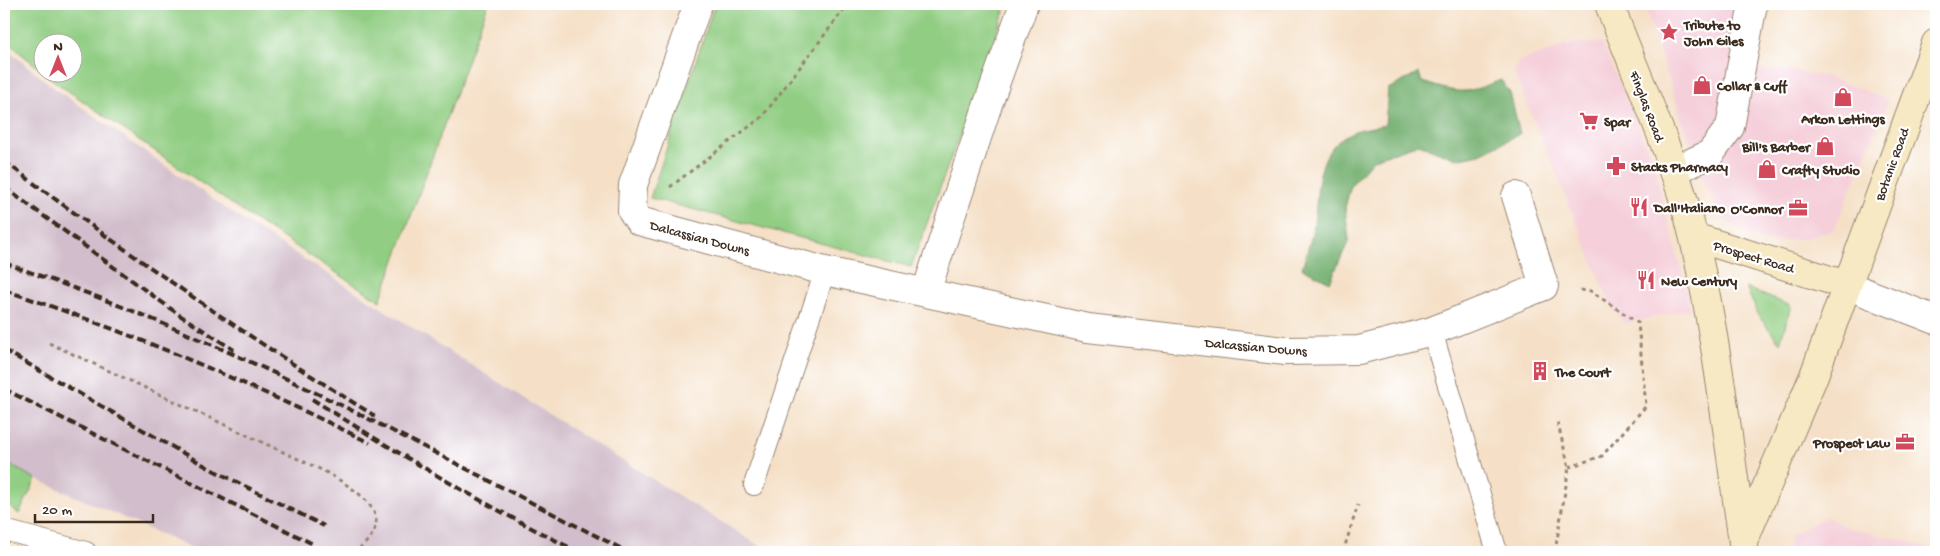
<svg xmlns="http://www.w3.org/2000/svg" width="1940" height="556" viewBox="0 0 1940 556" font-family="'Gochi Hand',sans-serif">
<rect width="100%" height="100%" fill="#fff"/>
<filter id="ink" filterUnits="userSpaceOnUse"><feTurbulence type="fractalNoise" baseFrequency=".02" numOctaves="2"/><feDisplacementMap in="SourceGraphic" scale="10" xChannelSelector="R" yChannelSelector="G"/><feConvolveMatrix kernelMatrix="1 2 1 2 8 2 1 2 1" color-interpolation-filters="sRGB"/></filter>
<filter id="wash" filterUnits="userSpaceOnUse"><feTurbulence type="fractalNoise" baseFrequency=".0096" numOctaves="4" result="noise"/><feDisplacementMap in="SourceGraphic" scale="20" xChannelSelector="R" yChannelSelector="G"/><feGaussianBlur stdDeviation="1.12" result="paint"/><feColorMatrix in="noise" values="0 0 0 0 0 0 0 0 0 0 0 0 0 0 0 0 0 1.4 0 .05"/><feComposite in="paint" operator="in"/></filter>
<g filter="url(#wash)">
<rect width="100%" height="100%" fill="#f5e0c7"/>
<path fill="#f5cfda" d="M1644 4H1756L1754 69 1795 71 1829 77 1889 100 1834 230 1808 238 1774 242 1746 234 1723 219 1699 171Z
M1575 43H1602L1653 161 1691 309 1624 324 1611 305 1514 73 1519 61Z
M1826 517 1849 528 1907 541 1936 552H1788L1790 536Z"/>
<path fill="#d1bdcb" d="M4 47 53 87 244 221 602 448 763 548 774 552H201L36 479 4 462Z"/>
<path fill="#91cd83" stroke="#667c50" d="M4 4H488L380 301 246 214 54 81 44 73 72 72V42H42V71L4 39Z
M715 4H1007L911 267 650 198Z
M1746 288 1791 306 1780 343 1760 318Z
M4 462 36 479 19 514 4 502Z"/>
<path fill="#74b071" stroke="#586d48" d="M1419 73 1422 82C1461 94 1462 95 1501 80L1510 93 1520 134 1480 154 1456 159 1419 144 1374 159 1351 185 1345 208 1349 240 1330 282 1302 268C1306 254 1312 238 1314 224 1319 189 1314 147 1355 131 1364 128 1375 127 1385 125L1388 89Z"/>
</g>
<g filter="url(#ink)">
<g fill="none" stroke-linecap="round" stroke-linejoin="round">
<g stroke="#988572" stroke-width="22">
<path id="lane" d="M1432 331 1497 552
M754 485 825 271
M4 530 86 552"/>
</g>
<g stroke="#988572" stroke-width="30">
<path id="street" d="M698 4 633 185 632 211 639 221 825 271 1088 328 1285 351 1359 350 1432 331 1544 286 1516 196
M1673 171 1710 154 1730 127 1753 4
M1846 285 1936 320
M926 292 989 101 1024 4"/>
</g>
<g stroke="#988572" stroke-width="30">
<path id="secondary" d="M1609 4C1638 80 1676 160 1694 239 1717 338 1728 441 1743 542V552
M1694 237 1846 285
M1743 542 1813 378 1936 43"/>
</g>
<path stroke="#988572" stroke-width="3" stroke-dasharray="4 4" stroke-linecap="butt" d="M670 187 762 117 848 4
M49 343 324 471C341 481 377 500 376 523 375 535 364 545 356 552
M1569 467 1602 456 1646 406 1638 323 1591 291 1577 290
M1343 552 1358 505
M1555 552 1569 467 1557 421"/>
<use href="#lane" stroke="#fff" stroke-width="20"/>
<use href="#street" stroke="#fff" stroke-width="28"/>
<use href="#secondary" stroke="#f7e9c3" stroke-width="28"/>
<path stroke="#3b2a1e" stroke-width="4" stroke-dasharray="8 4" stroke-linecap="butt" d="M4 161C124 251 247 337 375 416
M4 187 178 314 234 350
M4 263C58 282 113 302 166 325 325 391 475 475 628 552
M4 290C130 332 252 384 370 443
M4 350 209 468 324 526
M4 389 315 545
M312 399C399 454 487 507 579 552"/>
</g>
</g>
<defs>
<g id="sight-bare" transform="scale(1.5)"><path d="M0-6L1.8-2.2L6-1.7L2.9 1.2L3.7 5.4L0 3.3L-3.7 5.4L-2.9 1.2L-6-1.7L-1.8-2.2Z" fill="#d1495b" stroke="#fff" stroke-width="2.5" paint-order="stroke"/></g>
<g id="shop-bare" transform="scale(1.5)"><path d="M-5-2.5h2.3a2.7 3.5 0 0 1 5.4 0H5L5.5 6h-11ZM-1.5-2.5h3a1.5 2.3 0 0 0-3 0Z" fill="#d1495b" stroke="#fff" stroke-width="2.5" paint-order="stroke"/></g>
<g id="supermarket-bare" transform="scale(1.5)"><path d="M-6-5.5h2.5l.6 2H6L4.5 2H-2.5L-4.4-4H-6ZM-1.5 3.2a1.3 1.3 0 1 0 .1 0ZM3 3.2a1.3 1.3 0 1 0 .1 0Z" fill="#d1495b" stroke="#fff" stroke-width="2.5" paint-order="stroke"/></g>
<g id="pharmacy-bare" transform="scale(1.5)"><path d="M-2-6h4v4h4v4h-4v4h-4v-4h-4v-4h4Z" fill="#d1495b" stroke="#fff" stroke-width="2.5" paint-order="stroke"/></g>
<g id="restaurant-bare" transform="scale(1.5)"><path d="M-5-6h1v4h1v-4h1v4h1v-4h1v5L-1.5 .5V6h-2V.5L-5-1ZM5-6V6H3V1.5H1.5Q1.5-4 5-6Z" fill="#d1495b" stroke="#fff" stroke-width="2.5" paint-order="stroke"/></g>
<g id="office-bare" transform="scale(1.5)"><path d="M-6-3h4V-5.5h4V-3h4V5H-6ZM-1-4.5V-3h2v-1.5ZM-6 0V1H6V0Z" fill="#d1495b" stroke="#fff" stroke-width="2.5" paint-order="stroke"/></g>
<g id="building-bare" transform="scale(1.5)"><path d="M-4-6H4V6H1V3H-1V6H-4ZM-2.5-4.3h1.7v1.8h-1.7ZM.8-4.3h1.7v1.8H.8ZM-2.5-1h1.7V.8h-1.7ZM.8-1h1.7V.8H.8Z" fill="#d1495b" stroke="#fff" stroke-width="2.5" paint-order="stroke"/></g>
</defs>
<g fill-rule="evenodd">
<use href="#sight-bare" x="1669" y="32"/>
<use href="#shop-bare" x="1702" y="85"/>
<use href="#shop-bare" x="1843" y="97"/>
<use href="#supermarket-bare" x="1589" y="121"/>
<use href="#shop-bare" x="1825" y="146"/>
<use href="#pharmacy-bare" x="1616" y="166"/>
<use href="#shop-bare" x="1767" y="169"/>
<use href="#restaurant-bare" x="1639" y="207"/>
<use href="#office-bare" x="1798" y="208"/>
<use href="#restaurant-bare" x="1646" y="280"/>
<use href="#building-bare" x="1540" y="371"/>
<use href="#office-bare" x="1905" y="442"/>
</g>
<g text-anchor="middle" stroke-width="4.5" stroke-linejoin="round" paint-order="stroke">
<g font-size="14" font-weight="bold" fill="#3b2a1e" stroke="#fff" text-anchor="start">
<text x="1684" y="29">Tribute to<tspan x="1684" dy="16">John Giles</tspan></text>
<text x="1717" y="90">Collar &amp; Cuff</text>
<text x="1843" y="123" text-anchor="middle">Arkon Lettings</text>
<text x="1604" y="126">Spar</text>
<text x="1810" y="151" text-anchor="end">Bill's Barber</text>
<text x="1631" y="171">Stacks Pharmacy</text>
<text x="1782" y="174">Crafty Studio</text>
<text x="1654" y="212">Dall'Italiano</text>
<text x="1783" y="213" text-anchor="end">O'Connor</text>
<text x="1661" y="285">New Century</text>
<text x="1555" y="376">The Court</text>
<text x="1890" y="447" text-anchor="end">Prospect Law</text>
</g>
<g font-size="14" fill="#3b2a1e" stroke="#fff">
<text transform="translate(1648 106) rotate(69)" y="5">Finglas Road</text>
<text transform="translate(1891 164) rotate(-70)" y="5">Botanic Road</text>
<text transform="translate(700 237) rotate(15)" y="5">Dalcassian Downs</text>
<text transform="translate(1754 256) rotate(17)" y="5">Prospect Road</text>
<text transform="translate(1256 346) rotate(5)" y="5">Dalcassian Downs</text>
</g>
</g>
<rect width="1940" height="556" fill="none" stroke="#fff" stroke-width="20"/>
<g transform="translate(58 58)"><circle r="24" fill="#ffffff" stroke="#b1aaa5"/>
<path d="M0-4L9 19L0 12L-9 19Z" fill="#d1495b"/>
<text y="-8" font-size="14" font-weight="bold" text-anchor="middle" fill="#3b2a1e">N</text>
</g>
<path d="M35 514v8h118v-8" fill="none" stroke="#3b2a1e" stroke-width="2.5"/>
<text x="42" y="514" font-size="15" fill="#3b2a1e" stroke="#ffffff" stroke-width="4" paint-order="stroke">20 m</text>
</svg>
